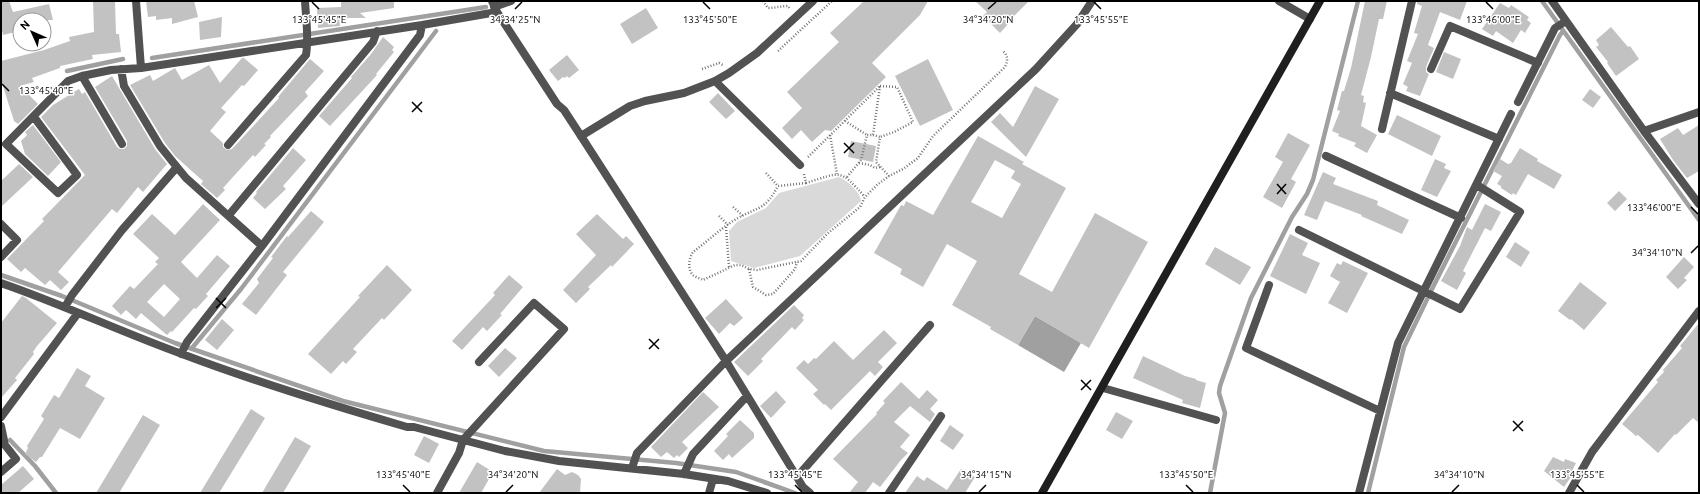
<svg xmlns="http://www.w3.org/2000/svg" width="1700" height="494" viewBox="0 0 1700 494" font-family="Ubuntu,sans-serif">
<rect width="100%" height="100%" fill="#fff"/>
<path fill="#d9d9d9" d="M839 177C847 180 861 193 861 201L800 256 754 268 731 261 729 231 737 222 766 208 779 193Z"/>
<path fill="#a0a0a0" d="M1035 316 1081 343 1064 372 1018 345Z"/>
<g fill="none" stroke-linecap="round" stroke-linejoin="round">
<path stroke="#a0a0a0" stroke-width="4.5" d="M1542 1 1699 220
M152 58 486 7
M67 71 123 59
M1 275 62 296 175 343 343 401 544 451 676 463 736 472 795 493
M192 348 241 289 436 31
M10 440 35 466 56 493
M1210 493 1225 413 1219 393 1220 386 1251 298 1292 217 1307 194 1313 180 1358 1
M1368 493 1404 347 1433 287 1560 35 1563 31"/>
</g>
<path fill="#c2c2c2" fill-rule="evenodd" d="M1 1H9L13 12 49 4 53 20H20V31L3 35 1 26Z
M93 1H115L116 34H119L121 52 92 55 93 59 60 66V68L32 78 34 82 20 86 38 104 18 124 14 121 1 80V61L44 50 70 41 69 37 94 32Z
M146 1H194L198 17 172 24V18L156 20V16L148 17Z
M341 1H394V8L360 13 366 18H339L340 26 318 28 317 8 341 7Z
M864 1H928L920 15 872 63 886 77 831 131 825 130 812 142 801 130 792 139 782 128 802 108 787 92 839 42 830 33Z
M975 1H1029L1008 22 1009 23 1000 33 983 16 987 12Z
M1365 1H1387L1383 19H1379L1371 57 1361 95 1364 96 1363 102 1366 103 1361 126 1377 135 1367 153 1354 146 1356 143 1338 136 1339 134 1332 131 1340 111 1337 110 1342 91H1344L1351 68Z
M1417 1H1467L1460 20 1440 12 1428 45 1434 48 1426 67V72L1429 74 1420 96 1406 91 1408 87 1403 84 1412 63 1407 61 1418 34 1414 33 1422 6 1417 4Z
M1500 3 1509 8 1511 5 1529 17 1527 20 1531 23 1525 33 1521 30 1513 43 1496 31 1493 36 1482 29Z
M646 8 658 28 632 44 620 24Z
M222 17 221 37 200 40 199 22Z
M1611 27 1628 47 1630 46 1639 59 1616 76 1607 63 1608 62 1596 47 1599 45 1596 40Z
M383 37 394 47 392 50 394 52 376 74 377 75 330 126 319 116 352 78 351 77 371 54Z
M1444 52 1461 59 1453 79 1436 72Z
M567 55 579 70 569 78 567 76 565 78 563 77 558 81 549 70Z
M242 58H244L258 70 244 86 242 85 221 108 226 112 210 131 223 143V147L227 150 232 149 279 98 278 97 310 59 324 71 305 92 308 96 270 136 271 137 264 144 266 145 255 157 253 155 232 178 223 188 225 190 217 198 201 184 203 181 175 156 165 143 130 85 150 75 153 81 175 68 182 80 209 65 220 83Z
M928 59 953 110 920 126 895 76Z
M112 76 155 149 167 164 143 192 138 187 117 213 112 209 58 272 69 282 61 290 50 280 45 285 25 268 21 272 7 259 44 221 42 219 85 175 41 117 53 105 79 89 82 94 85 92 117 147 120 149H124L127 146V141L95 87Z
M1035 86 1059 99 1026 157 991 122 1000 113 1013 127Z
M1590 89 1601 97 1593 108 1582 100Z
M718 93 735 111 726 119 709 102Z
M1397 115 1441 136 1432 156 1388 134Z
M33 125 61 162 48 176 25 154 21 141 27 135 25 132Z
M1699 125V171L1687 178 1673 160 1660 139 1678 128 1683 135Z
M1288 133 1310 145 1291 179 1296 182 1282 208 1263 197 1283 162 1275 157Z
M978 136 1024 162 1022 164 1066 188 1019 274 1052 292 1095 213 1148 242 1089 348 1035 316 1018 345 990 329 991 327 952 305 977 261 947 244 923 287 900 274 902 269 874 253 901 205 904 206 906 201 933 215ZM995 160 1015 171 1011 178 1021 184 1002 218 971 202Z
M851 141 876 146 873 162 848 157Z
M293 148 306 160 283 186 286 189 265 209 253 198 257 193 256 192Z
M1520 148 1538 159 1537 161 1562 175 1554 189 1528 174 1516 195 1513 193 1512 195 1501 188V186L1497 184 1502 176 1493 171 1500 159 1508 164 1511 163Z
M1435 159 1446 164 1444 168 1451 171 1437 197 1421 190Z
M19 164 33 177 1 207V181Z
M1323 172 1336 178 1333 184 1378 201 1377 205 1409 220 1402 234 1361 216 1362 215 1325 201 1317 220 1304 215Z
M1619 191 1627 199 1615 211 1607 203Z
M203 204 220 220 181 262 197 278 217 255 230 266 206 294 208 296 196 309 194 308 172 332 171 331 167 335 141 313 136 319 126 310 121 315 112 306 130 286 134 289 158 264 155 262 159 258 133 234 152 214 175 235ZM164 284 180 299 164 317 147 302Z
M1485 204 1501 212 1491 231 1485 228 1463 271 1466 273 1457 290 1441 281 1460 246 1467 227 1472 230Z
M311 211 324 222 283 272 287 275 256 315 242 304 259 283 257 279 273 258 271 257 287 236 288 237Z
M597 214 623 239 626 236 634 244 612 267 611 265 588 287 590 289 576 303 563 290 596 255 576 234Z
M1290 234 1308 243 1302 255 1320 263 1306 294 1270 276Z
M1515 242 1530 252 1521 267 1506 257Z
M1215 247 1251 267 1240 285 1205 264Z
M1684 257 1694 267 1684 278 1687 280 1678 289 1666 277Z
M1343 261 1368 273 1347 313 1328 303 1340 282 1330 276 1337 263 1341 265Z
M387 265 412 290 384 320 382 318 353 349 357 352 346 364 343 361 331 374 308 354 360 297 358 296Z
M509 275 523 287 500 314 502 315 487 331 483 327 462 350 452 341 495 295 493 293Z
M1580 282 1607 303 1584 330 1571 319 1570 320 1558 311Z
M22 296 26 298 57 323 37 346 33 352 34 354 15 378 17 380 1 398V323Z
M726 299 743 318 734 326 730 323 719 334 705 318Z
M794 305 804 315 802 318 804 320 795 330 792 327 761 359 763 361 748 376 734 362Z
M222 319 234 330 217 350 205 340Z
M1699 323V423L1693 418 1676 435 1675 434 1658 453 1638 435 1636 436 1622 424 1658 382 1656 380 1664 372 1663 370 1682 348 1680 346Z
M884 330 897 343 878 362 883 367 875 376 870 371 831 410 825 404 824 405 813 394 818 390 796 368 804 360 808 364 814 358 816 359 834 341 853 360Z
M505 348 517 358 499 377 488 366Z
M1143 356 1185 376 1196 379V380L1206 383 1200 408 1182 403 1183 400 1133 378Z
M77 368 91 376 85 386 105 398 80 439 60 428 42 457H40L36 462 25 454 28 448 27 446 44 419 41 416 54 395 59 398Z
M901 382 919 399 927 390 938 400 930 409 935 414 930 422 910 406 894 422 910 435 900 447 908 453 901 460 880 487 873 482 865 493H849L858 482 833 459 877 414 876 413 885 403 883 401Z
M776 391 786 402 771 418 760 406Z
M703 392 719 407 682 442 688 448 679 457 677 455 674 458 667 452 661 457 651 447Z
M251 409 265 418 219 493H200Z
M1116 412 1133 421 1122 439 1106 430Z
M143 415 160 425 119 493H96Z
M740 420 754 433V438L732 458 729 454 723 460 714 451 728 436 726 434Z
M950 425 964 435 953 450 940 441Z
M424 436 439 444 429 463 414 455Z
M295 437 311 446 283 493H262Z
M1553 457 1564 462 1565 459 1576 463 1571 473 1573 474 1564 487 1544 471Z
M477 462 493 472 481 493H459Z
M23 466 34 479 18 493H1V485Z
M557 469 565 475 572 472 578 475 581 479 580 493H539Z
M961 469 975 477 965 493H905L917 476 924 481 927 477 947 490Z"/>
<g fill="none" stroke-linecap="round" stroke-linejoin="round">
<path stroke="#747474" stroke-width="2.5" stroke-dasharray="1 2" stroke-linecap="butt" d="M763 1 768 8C775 8 781 6 788 6L790 9
M778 51 832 1
M702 69 719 63 723 65
M880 86 897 87 913 122 894 132 880 137
M845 121 867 135
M830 135 837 174
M873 135 880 137 876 162 889 176
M808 157 880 86
M859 163 870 165 875 168 880 167
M766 173 778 186
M804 174 806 183C842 172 839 168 865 197
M847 177 861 160 867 135H873L880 86
M806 183 778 186C765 210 760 206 738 218 722 227 708 241 693 252 689 258 687 269 693 275 695 277 700 278 703 280L735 265H741L749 269 757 270 801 261 827 234 860 207 865 197 877 185 889 176 903 169 918 158 933 136 1005 67C1008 60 1008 56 1003 51
M733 207 743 216
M719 216 728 225
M726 227 729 267
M749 269 753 287 766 295 773 294 795 269 797 262"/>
<path stroke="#525252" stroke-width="8" d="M715 81 800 165
M581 136 630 106 645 101 684 93 715 81 729 73 757 53 813 1"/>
<path stroke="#525252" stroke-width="8" d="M136 1 141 68
M492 1 497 12 557 104 564 110 581 136 726 361 803 487 810 493
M1279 1 1310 19
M1552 1 1644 131 1699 204
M494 7 511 1
M121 69 124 86 160 146 172 161 186 178 262 246
M1431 69 1450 26 1538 63
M82 76 122 144
M1390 93 1499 139
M1518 102 1555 28 1566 21
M34 117 77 175 58 193 6 144 68 81 82 76 111 70 141 68 422 25
M1382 129 1412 1
M1644 131 1699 112
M228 145 306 55C309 37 306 19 305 1
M1326 156 1461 218
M229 215 373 42 377 31
M1 224 17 240 1 257
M1299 230 1460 309 1520 212 1477 185
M1 283C62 304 121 332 182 354 256 382 331 405 407 427H414L505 451 559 461 684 474 728 481 767 493
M1269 285 1246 348 1380 411
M65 307 72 295 122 230 177 167
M181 354 187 342 262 246 420 35 422 25 497 12
M1103 388 1216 420
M1 417 78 313
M1 426 5 445 16 459 1 472
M632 468 637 453 726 361 1036 69 1077 24 1092 1
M684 474 693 454 747 396
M797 477 930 325
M437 493 459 453 463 440 564 329 534 303 479 362
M709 493 713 479
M889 493 941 416
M1359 493 1398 343 1511 114
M1569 493 1592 452 1699 311"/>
<path stroke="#1f1f1f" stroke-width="8" d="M1042 493 1320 1"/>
</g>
<path fill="none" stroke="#000" stroke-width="1.5" d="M312 2 319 9M703 2 710 9M1094 2 1101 9M1486 2 1493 9M515 9 522 2M988 9 996 2M2 84 9 91M412 102 422 112M412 112 422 102M844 143 854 153M844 153 854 143M1277 184 1286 194M1277 194 1286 184M1691 207 1698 214M1691 253 1698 246M216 298 226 308M216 308 226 298M649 339 659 349M649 349 659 339M1081 380 1091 390M1081 390 1091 380M1513 421 1523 431M1513 431 1523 421M403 485 410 492M795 485 802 492M1186 485 1193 492M1577 485 1584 492M506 492 513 485M979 492 986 485M1452 492 1459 485"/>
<g font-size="10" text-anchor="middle" fill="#000" stroke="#fff" stroke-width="3" stroke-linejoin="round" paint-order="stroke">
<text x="319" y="23">133°45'45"E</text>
<text x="710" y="23">133°45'50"E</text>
<text x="515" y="23">34°34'25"N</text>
<text x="988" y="23">34°34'20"N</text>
<text x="1101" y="23">133°45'55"E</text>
<text x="1493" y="23">133°46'00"E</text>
<text x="46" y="94">133°45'40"E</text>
<text x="1654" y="211">133°46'00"E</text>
<text x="1657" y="256">34°34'10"N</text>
<text x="403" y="478">133°45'40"E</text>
<text x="513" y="478">34°34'20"N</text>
<text x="795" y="478">133°45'45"E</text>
<text x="986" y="478">34°34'15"N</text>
<text x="1186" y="478">133°45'50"E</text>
<text x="1459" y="478">34°34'10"N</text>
<text x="1577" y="478">133°45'55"E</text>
</g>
<rect width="1700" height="494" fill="none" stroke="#000000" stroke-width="4"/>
<g transform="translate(32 32) rotate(315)"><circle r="19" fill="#ffffff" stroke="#999999"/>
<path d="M0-3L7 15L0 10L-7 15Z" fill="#000000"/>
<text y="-6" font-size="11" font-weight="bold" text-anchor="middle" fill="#000000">N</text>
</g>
</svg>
